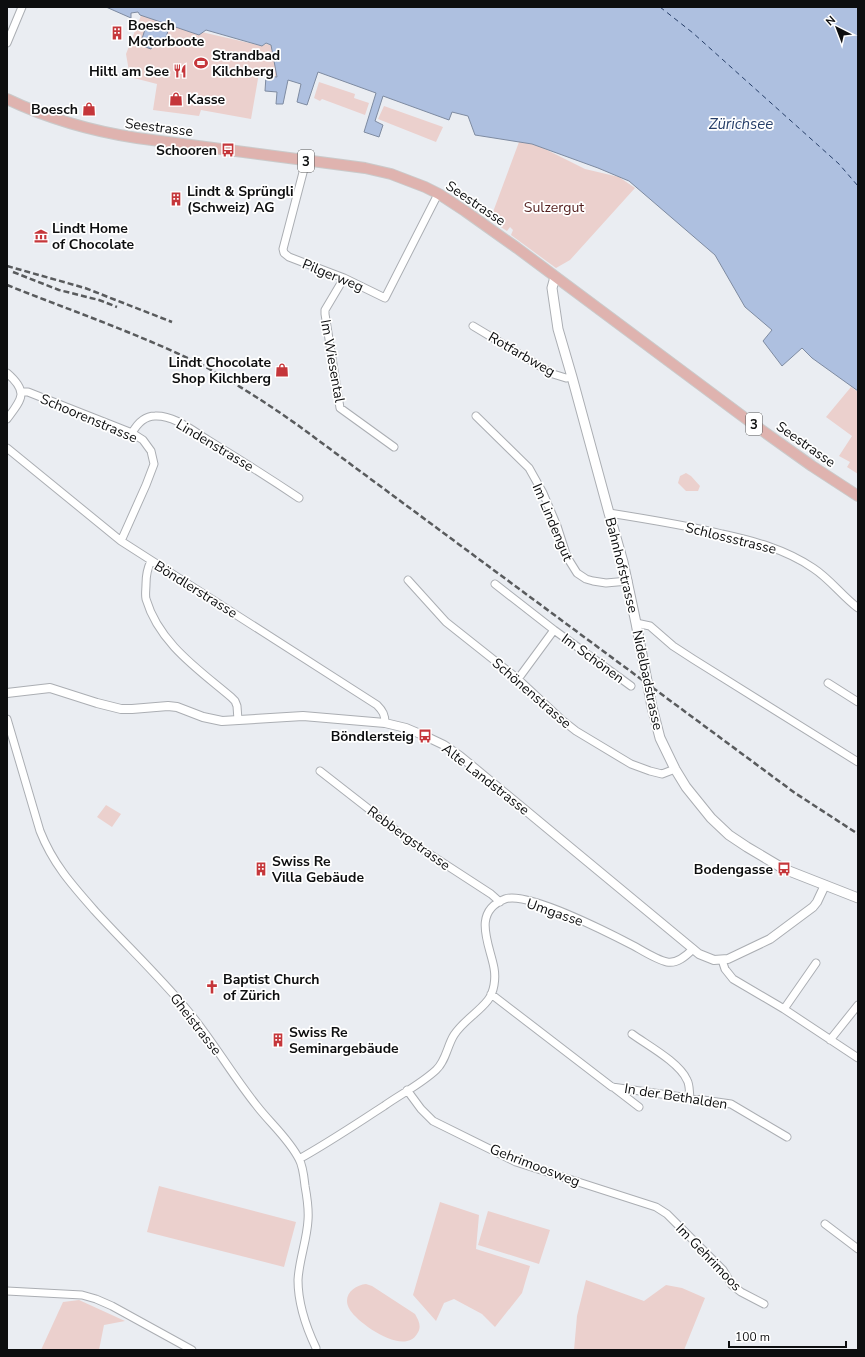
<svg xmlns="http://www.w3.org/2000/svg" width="865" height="1357" viewBox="0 0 865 1357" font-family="'Nunito Sans',sans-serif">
<rect width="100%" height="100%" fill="#eaedf2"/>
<path fill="#ebd0cd" d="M142 13 197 31 262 46 266 44 271 45 278 77 259 73 251 119 201 110 199 116 153 110 157 84 130 77 126 54Z
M319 82 355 94 354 98 369 103 365 115 322 99 320 101 314 98Z
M384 106 443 127 436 142 378 119Z
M519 142 532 144 543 148 585 169 619 177 635 188 570 260 556 268 511 235 513 230 510 227 507 231 490 220Z
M851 387 858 392V474L847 467 850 462 839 456 852 436 826 417Z
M686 473 691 476 700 486 698 491H686L678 483 680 476Z
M106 805 121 814 112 827 97 817Z
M159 1186 296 1222 284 1267 147 1232Z
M440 1202 479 1215 476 1249 530 1266 522 1293 495 1327 482 1314 454 1299 444 1303 436 1321 413 1295Z
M488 1211 550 1230 539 1264 478 1245Z
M586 1280 644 1301 666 1285 682 1288 705 1298 684 1350H574L577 1316Z
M366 1284 372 1286 415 1314C419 1321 422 1327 417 1334 404 1356 359 1324 350 1310 341 1296 354 1285 366 1284Z
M79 1300 125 1321 104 1325 99 1350H41L63 1302Z"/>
<path fill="#aec0e0" stroke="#7e8ba1" d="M106 7H858V391L812 358 802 348 782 366 763 341 772 330 745 307 715 255 629 181 598 168 532 144 475 135 468 116 452 112 449 120 383 96 375 121 383 125 379 137 364 132 376 93 318 72 307 105 297 102 301 84 288 80 283 104H276L277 92 265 91 266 76 277 77 271 45 266 43 262 46 206 30 199 35 140 15 138 12 131 13V18Z
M147 23 168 31 164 43 154 40 151 49 140 45Z"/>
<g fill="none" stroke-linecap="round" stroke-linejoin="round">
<path stroke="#263e68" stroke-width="1" stroke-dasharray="5 4" stroke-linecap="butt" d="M660 7 693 33 839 164 858 186"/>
<g stroke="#abaeb3" stroke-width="9">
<path id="minor" d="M7 43 22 7
M306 161 283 249 284 253 289 257 344 278 385 298 438 194
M344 278 325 310V314L340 408 394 447
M473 326 553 374 566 378 572 377
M7 373C29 392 22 399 7 419
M22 392H28L132 433 143 440 151 451 154 464 146 485 121 541
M476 416 529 468 543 493 557 526 567 557 577 573 586 579 593 581 606 583 628 581
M132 433C137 424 144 416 155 416 174 415 193 431 208 440 239 459 269 478 299 498
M7 448 121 541 377 705C383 711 385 715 385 723
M609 513C647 519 685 525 722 534 754 541 785 549 813 568 830 579 842 596 858 608
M151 561C147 569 146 575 146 584 146 589 145 595 146 599 159 643 198 669 231 697L235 701 237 706 238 720
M408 580 446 622 518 679 562 720 576 731 631 764 650 771 662 774 675 769
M495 584 554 630 631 686
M636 623 650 626 673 646 693 659 858 762
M518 679 554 630
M828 683 858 702
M7 719 40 831C53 864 72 885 95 911 126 945 159 976 188 1011 213 1041 232 1075 257 1106 270 1123 289 1139 299 1159 303 1166 304 1177 305 1186 307 1197 309 1208 308 1220 307 1240 299 1260 298 1280 298 1304 306 1327 316 1348
M320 771 411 842 491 894 500 902
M722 960 725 969 733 979 784 1009 858 1058
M491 994 612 1087 731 1104 787 1137
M784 1009 816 963
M632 1034C647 1045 679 1062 687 1080 690 1085 689 1092 690 1098
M830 1040 858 1005
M613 1087 639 1107
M407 1090 421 1109 433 1121 516 1162 656 1207 667 1214 723 1270 732 1285 741 1292 764 1304
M299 1159C328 1143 356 1124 384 1106 401 1094 421 1084 436 1070 446 1061 447 1046 454 1035 463 1021 478 1013 488 1000 494 992 496 979 494 968 490 945 471 912 505 899 527 891 611 934 634 946 643 951 657 960 667 962 677 964 686 956 693 949
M825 1224 858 1249
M7 1291 82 1295 96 1299 112 1306 192 1350"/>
</g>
<g stroke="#abaeb3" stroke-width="10">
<path id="tertiary" d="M7 693 50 688 97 703 121 709H132L168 706 177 707 203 717 222 721 303 716 385 723 406 728 425 736 444 745 460 756 693 949 699 954 714 960 728 959 770 939 813 907 817 902 825 885"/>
</g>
<g stroke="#abaeb3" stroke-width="11">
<path id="secondary" d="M555 277 552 288 558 329 572 377 609 513 623 562 636 623 652 707 660 738 675 769 686 787 711 818 729 835 747 847 784 869 858 898"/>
</g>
<g stroke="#cacaca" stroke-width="12">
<path id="primary" d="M7 99C49 119 91 131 137 138L365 168 391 174 425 187 439 194 465 211 517 248 749 421 812 466 858 496"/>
</g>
<use href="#minor" stroke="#fff" stroke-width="7"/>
<use href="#tertiary" stroke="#fff" stroke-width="8"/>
<use href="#secondary" stroke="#fff" stroke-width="9"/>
<use href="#primary" stroke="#dfb3af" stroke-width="10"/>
<path stroke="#595b5d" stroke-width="2.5" stroke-dasharray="6 3" stroke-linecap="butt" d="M7 266 85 288 172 322
M13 272 59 290 99 300 117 307
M7 285C72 311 142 335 204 366 237 384 268 404 299 426L795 793 858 834"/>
</g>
<defs>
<g id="building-bare" transform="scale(1.08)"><path d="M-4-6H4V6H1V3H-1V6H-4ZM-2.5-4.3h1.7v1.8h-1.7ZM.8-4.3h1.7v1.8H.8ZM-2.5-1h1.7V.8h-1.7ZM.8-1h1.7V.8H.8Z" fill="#c5363a" stroke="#fff" stroke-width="2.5" paint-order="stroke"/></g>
<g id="stadium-bare" transform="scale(1.08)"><path d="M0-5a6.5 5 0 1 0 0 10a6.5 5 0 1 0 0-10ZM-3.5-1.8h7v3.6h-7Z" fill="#c5363a" stroke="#fff" stroke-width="2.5" paint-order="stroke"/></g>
<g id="restaurant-bare" transform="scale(1.08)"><path d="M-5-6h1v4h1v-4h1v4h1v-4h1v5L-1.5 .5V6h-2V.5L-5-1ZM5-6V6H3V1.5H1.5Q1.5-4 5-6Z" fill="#c5363a" stroke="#fff" stroke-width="2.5" paint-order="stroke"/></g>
<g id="shop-bare" transform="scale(1.08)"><path d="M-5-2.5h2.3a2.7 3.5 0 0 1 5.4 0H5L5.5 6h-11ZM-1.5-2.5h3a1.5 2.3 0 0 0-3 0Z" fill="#c5363a" stroke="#fff" stroke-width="2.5" paint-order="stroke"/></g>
<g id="bus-bare" transform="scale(1.08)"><path d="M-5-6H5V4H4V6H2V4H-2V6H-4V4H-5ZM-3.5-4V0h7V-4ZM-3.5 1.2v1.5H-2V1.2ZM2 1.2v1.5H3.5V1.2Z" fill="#c5363a" stroke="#fff" stroke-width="2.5" paint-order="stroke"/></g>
<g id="museum-bare" transform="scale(1.08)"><path d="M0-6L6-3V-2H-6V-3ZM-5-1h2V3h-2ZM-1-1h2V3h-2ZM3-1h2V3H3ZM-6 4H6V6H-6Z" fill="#c5363a" stroke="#fff" stroke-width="2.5" paint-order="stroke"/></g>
<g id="church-bare" transform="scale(1.08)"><path d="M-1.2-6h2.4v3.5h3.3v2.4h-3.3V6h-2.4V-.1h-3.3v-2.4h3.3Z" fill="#c5363a" stroke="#fff" stroke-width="2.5" paint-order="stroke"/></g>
</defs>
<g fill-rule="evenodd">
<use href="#building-bare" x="117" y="33"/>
<use href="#stadium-bare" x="201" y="63"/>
<use href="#restaurant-bare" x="180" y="71"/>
<use href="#shop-bare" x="176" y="99"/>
<use href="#shop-bare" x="89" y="109"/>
<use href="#bus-bare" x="228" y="150"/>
<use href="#building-bare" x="176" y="199"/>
<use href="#museum-bare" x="41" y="236"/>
<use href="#shop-bare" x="282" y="370"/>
<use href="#bus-bare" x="425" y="736"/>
<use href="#building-bare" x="261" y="869"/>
<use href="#bus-bare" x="784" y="869"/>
<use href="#church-bare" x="212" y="987"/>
<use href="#building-bare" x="278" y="1040"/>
</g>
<g text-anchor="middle" stroke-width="3.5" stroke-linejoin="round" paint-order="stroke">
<g fill="#fff" stroke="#565657" stroke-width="1">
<rect x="298" y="150" width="16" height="22" rx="3"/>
<rect x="746" y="413" width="16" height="22" rx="3"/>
</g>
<g font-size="13" font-weight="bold" fill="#0d0e0f">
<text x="306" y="166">3</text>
<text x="754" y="429">3</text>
</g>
<g font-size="14" font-weight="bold" fill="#0d0e0f" stroke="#fff" text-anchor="start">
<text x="128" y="30">Boesch<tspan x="128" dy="16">Motorboote</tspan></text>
<text x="212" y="60">Strandbad<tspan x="212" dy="16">Kilchberg</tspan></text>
<text x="169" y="76" text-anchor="end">Hiltl am See</text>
<text x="187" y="104">Kasse</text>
<text x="78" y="114" text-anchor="end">Boesch</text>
<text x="217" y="155" text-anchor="end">Schooren</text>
<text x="187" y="196">Lindt &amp; Sprüngli<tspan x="187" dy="16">(Schweiz) AG</tspan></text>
<text x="52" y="233">Lindt Home<tspan x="52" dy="16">of Chocolate</tspan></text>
<text x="271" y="367" text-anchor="end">Lindt Chocolate<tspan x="271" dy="16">Shop Kilchberg</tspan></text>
<text x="414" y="741" text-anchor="end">Böndlersteig</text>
<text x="272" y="866">Swiss Re<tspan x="272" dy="16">Villa Gebäude</tspan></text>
<text x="773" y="874" text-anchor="end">Bodengasse</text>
<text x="223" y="984">Baptist Church<tspan x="223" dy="16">of Zürich</tspan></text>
<text x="289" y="1037">Swiss Re<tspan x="289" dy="16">Seminargebäude</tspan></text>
</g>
<g font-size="14" fill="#0d0e0f" stroke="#fff">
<text transform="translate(159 127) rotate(7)" y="5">Seestrasse</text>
<text transform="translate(476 203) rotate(34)" y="5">Seestrasse</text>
<text transform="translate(333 275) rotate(22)" y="5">Pilgerweg</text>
<text transform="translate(522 354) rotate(30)" y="5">Rotfarbweg</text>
<text transform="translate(333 361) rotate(80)" y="5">Im Wiesental</text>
<text transform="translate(89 418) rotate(23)" y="5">Schoorenstrasse</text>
<text transform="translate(806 444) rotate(35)" y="5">Seestrasse</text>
<text transform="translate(215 445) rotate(31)" y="5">Lindenstrasse</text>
<text transform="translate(553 522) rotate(67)" y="5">Im Lindengut</text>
<text transform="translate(731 538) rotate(14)" y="5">Schlossstrasse</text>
<text transform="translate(622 565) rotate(76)" y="5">Bahnhofstrasse</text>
<text transform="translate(196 589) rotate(32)" y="5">Böndlerstrasse</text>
<text transform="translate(593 658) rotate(36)" y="5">Im Schönen</text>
<text transform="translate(648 680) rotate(78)" y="5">Nidelbadstrasse</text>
<text transform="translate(532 693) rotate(41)" y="5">Schönenstrasse</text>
<text transform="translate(486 779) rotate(38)" y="5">Alte Landstrasse</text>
<text transform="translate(409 838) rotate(36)" y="5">Rebbergstrasse</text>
<text transform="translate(555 912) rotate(19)" y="5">Umgasse</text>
<text transform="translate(196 1024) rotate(52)" y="5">Gheistrasse</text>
<text transform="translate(676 1096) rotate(9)" y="5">In der Bethalden</text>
<text transform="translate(535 1165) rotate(21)" y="5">Gehrimoosweg</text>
<text transform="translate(709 1257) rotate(46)" y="5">Im Gehrimoos</text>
</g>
<g font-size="14" fill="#531e1d" stroke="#fff">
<text x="554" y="212">Sulzergut</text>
</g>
<g font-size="15" font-style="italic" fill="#263e68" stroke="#fff">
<text x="741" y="129">Zürichsee</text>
</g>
</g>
<rect width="865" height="1357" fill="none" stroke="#0d0e0f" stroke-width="16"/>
<g transform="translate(837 28) rotate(318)" stroke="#ffffff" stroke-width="3" paint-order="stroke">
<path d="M0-3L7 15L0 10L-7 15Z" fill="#0d0e0f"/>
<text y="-6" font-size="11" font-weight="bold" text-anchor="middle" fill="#0d0e0f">N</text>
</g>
<path d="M729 1341v6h117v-6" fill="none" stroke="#0d0e0f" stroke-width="2"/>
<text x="735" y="1341" font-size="12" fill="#0d0e0f" stroke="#ffffff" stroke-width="3" paint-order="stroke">100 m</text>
</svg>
